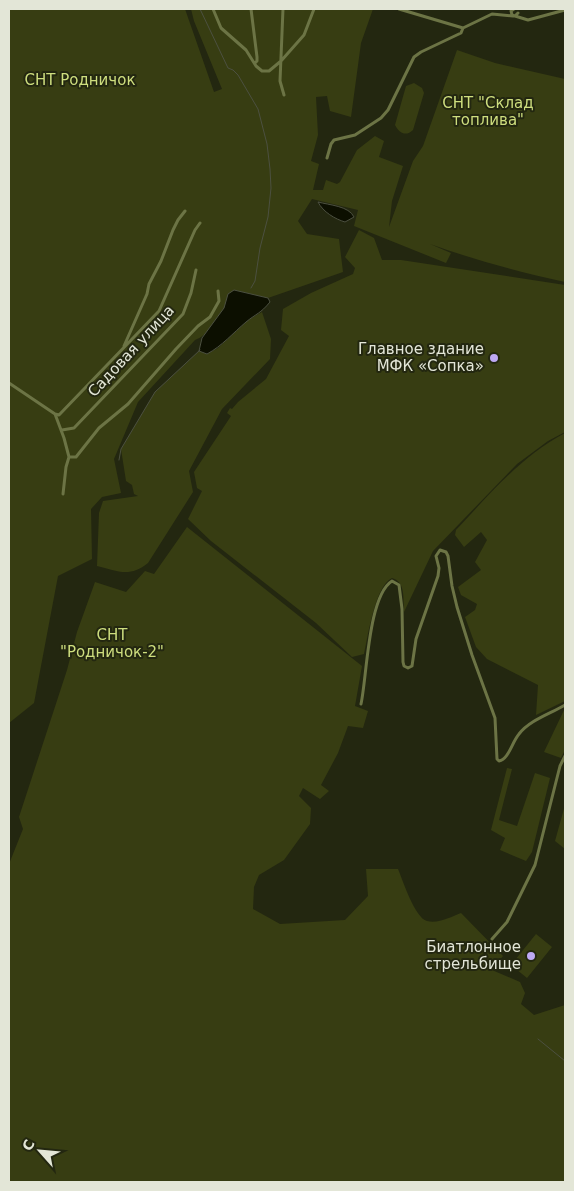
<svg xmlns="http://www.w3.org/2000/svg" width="574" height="1191" viewBox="0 0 574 1191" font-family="'DejaVu Sans',sans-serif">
<rect width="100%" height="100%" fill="#232710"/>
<path fill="#373d12" d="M9 9H185L214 92 222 89 194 21 191 9H373L361 43 351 117 330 111 327 96 316 97 318 135 311 161 319 164 313 190H323L326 180 337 184 340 182 357 150 375 136 384 141 379 157 403 166 392 201 389 227 413 161 423 146 457 50 495 63 565 79V282C519 272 475 260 430 244L451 253 446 263 354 226 358 210 312 199 298 221 307 234 339 239 343 272 268 298 234 290C227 295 228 300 225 307 219 318 207 336 195 340L138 402 114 459 121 493 102 497 91 509 92 559 58 576 34 703 9 723Z
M414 83 422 88 424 93 413 130C406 137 399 133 395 125L406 86Z
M359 230 374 238 382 260H401L565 285V432L548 441 517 464 433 551 404 612C403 599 406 582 392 578 375 586 368 636 364 654L352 657 316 623 211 541 188 519 202 491 197 488 194 472 231 416 227 413 230 408 232 409 238 402 266 379 289 336 281 330 283 309 311 293 353 274 355 268 345 257Z
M262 312 271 339 270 359 222 409 189 471 193 492 148 563C130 578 117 571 97 566L99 513 103 501 138 496 134 494 132 485 126 481 121 449 155 392 199 351 207 354 218 348 248 320Z
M565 433V701L536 715 538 685 487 659 476 647 465 617 475 610 477 604 461 595 458 587 481 570 475 562 487 540 481 532 464 547 455 535 456 530C490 494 520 457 565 433Z
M187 527 362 666 355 706 368 711 363 728 348 726 338 753 321 785 329 791 320 799 303 788 299 796 311 808 310 824 284 860 259 875 254 887 253 909 280 924 345 920 368 896 366 869H398C403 881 415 918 427 921 438 924 451 917 461 913L503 956 492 970 520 982 525 993 521 1004 534 1015 565 1005V1182H9V864L23 829 19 817 67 670 77 632 95 582 126 592 145 571 154 574Z
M565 708V750L561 758 544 752Z
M507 768 512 769 499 820 517 826 535 773 550 778 532 852 526 861 500 850 505 838 491 830Z
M565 805V849L555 841Z
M536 934 552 947 527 978 511 965Z"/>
<path fill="#0c0f00" stroke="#4c5040" d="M318 202C329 205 349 206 354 217L345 222C335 219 323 212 318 202Z
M234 290 268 298 270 302C260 314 257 313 246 322 233 333 222 346 207 354L199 351 202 338 224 308 228 294Z"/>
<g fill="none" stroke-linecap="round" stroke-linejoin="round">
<path stroke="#4c5040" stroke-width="1" d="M200 9 228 68 233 70 238 75 258 109 267 144 270 169 271 188 268 217 260 248 255 281 251 288
M119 460 121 449 155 392 200 350
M538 1039 565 1061"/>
<path stroke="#6c7445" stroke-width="3" d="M213 9 221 28 246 50 256 66 262 71H269L281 61 304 35 314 9
M251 9 257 57V61L255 63
M283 9 280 81 284 95
M399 9 463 28 492 14 513 16
M514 9 511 11 512 15 515 16 518 13
M515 16 528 20 565 10
M327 158 331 144 334 140 355 135 381 118 388 110 414 57 421 52 461 33 463 28
M124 346 147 294 149 284 161 261 173 230 178 220 185 211
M9 383 55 414 64 438 69 457 66 467 63 494
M55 414 59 415 159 311 195 230 200 223
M62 430 74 428 183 314 191 293 196 270
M69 457H76L99 428 128 404 176 349 198 326 210 317 219 301 218 291
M361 704C367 677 368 596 392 581L399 585 402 609 403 662 404 666 408 668 412 666 416 639 438 576 439 568 436 556 440 550 446 552 448 556 452 586 457 607 472 655 495 718 497 759 499 761C509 759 512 742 519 734 530 720 550 714 565 705
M492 939 507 922 535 865 560 766 565 756"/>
</g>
<g fill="#bea9f4" stroke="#232710" stroke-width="2">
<circle cx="494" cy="358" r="5"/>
<circle cx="531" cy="956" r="5"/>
</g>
<g text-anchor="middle" stroke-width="4" stroke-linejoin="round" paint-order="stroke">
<g font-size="15" fill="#cede7e" stroke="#232710">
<text x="80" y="85">СНТ Родничок</text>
<text x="488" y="108">СНТ "Склад<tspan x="488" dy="17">топлива"</tspan></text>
<text x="112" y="640">СНТ<tspan x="112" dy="17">"Родничок-2"</tspan></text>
</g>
<g font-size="15" fill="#e3e6d7" stroke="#232710" text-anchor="end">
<text x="484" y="354">Главное здание<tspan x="484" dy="17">МФК «Сопка»</tspan></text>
<text x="521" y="952">Биатлонное<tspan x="521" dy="17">стрельбище</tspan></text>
</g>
<g font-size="15" fill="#e3e6d7" stroke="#232710">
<text transform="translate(131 351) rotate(-47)" y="5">Садовая улица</text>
</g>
</g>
<rect width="574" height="1191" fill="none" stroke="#e3e6d7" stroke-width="20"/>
<g transform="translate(40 1151) rotate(297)" stroke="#232710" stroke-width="4" paint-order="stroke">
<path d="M0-4L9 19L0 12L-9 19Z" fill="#e3e6d7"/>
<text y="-8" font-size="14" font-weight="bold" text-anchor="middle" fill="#e3e6d7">С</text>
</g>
</svg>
